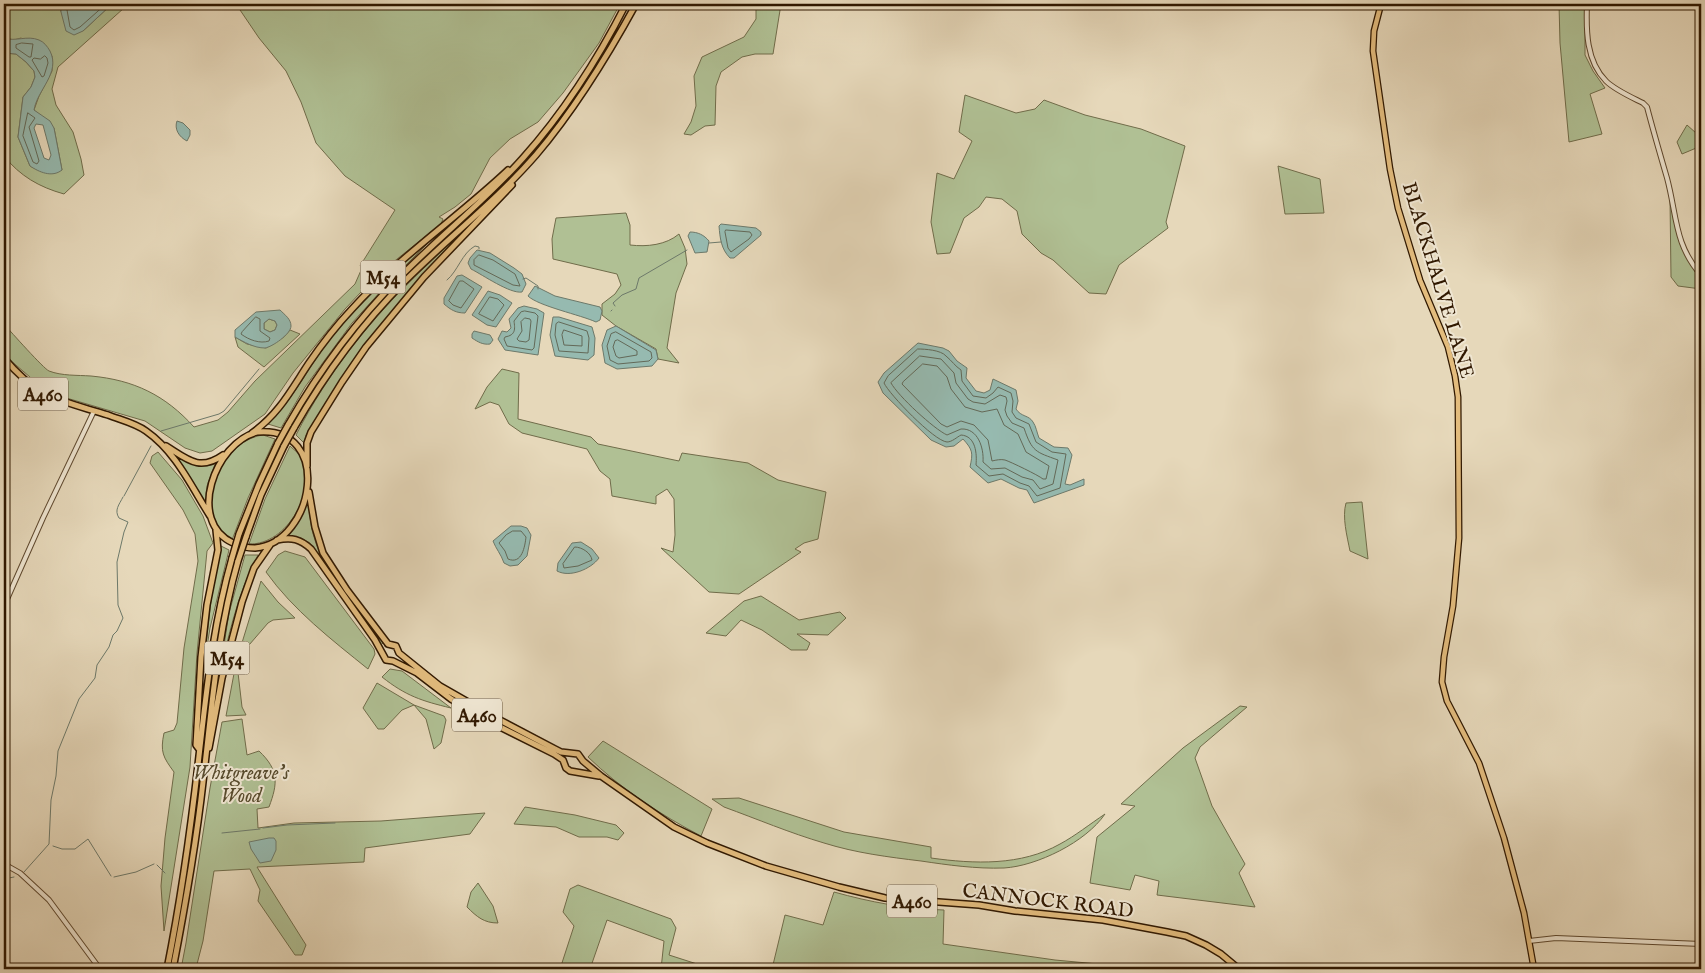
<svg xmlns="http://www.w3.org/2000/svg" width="1705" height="973" viewBox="0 0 1705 973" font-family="'IM FELL English',serif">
<rect width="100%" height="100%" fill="#e6d8ba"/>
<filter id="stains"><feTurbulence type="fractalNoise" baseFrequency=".004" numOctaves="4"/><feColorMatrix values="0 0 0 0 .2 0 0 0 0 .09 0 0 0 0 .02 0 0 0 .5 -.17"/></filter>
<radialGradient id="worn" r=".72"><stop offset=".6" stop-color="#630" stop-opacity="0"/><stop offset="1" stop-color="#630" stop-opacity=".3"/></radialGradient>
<path fill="#b0c094" stroke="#706c4a" d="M4 4H61V12L83 31 112 4H125L124 8 58 67 52 89 56 105 73 132 81 159 84 175 64 194C39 187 20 176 4 156V53L16 54 26 62 34 71 35 77 31 87 23 97 18 137 30 166C42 173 49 174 62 170L54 128 34 110 39 96 52 71V56L21 38 14 40 4 38Z
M234 4H620L599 43 563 93 538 122 510 139 490 158 471 194 455 207 439 217 443 219 441 224 377 275 345 309 293 373 265 414 212 451 200 453 185 448 145 421 63 397 37 383 10 360 4 353V324C11 332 44 369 49 371 62 376 77 375 91 376 134 380 165 395 194 427L218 420 228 412 255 381 355 284 362 268 360 266 395 210 345 176 316 143 301 102 286 71 259 38 238 7Z
M756 4H781L773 54H755L742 57 721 72 716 86 715 125 705 126 691 135 684 134 691 122 696 106 694 76 702 57 744 37 756 19Z
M1559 4H1585V55L1593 71 1605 88 1590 94 1602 134 1569 142 1560 43Z
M965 95 1016 113 1035 109 1044 100 1085 115 1141 129 1185 146 1166 222 1168 228 1119 265 1106 294 1089 293 1053 260 1041 253 1022 234 1017 211 1002 199 986 197 979 207 964 218 950 253 937 254 931 222 937 173 954 179 972 141 959 132Z
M1687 125 1696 133 1701 146 1682 154 1677 142Z
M1278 166 1320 179 1324 213 1285 214Z
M1670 198 1680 244 1701 277V289L1678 286 1671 277Z
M626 213 630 225V245C647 247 666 245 679 234L685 248 687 264 676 293 667 348 679 363 658 359 656 349 616 326 602 315V304L615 294 621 285 617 274 553 259 552 239 556 218Z
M439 232 391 280 352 323 305 387 281 428 268 424C294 399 311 362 334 334 365 295 401 263 439 232Z
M458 237 413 286 372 336 329 398 306 435 304 443 296 435C328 372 373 316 424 268 435 258 446 246 458 237Z
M269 319 275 321 277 325 275 330 270 332 264 329V323Z
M290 330 300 334 264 367 238 347 235 337 247 344 266 348 284 337Z
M502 369 519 373 518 419 591 437 598 444 679 461 682 453 748 463 778 480 826 492 818 539 804 543 795 549 801 552 739 594 709 592 661 548 673 552 675 535 674 499 667 489 656 496V504L612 496 610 479 600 471 587 449 522 433 509 424 499 405 490 402 475 409 487 387Z
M263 435 275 439 248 498 232 540C190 514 219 441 263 435Z
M290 446C294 450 299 453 301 457 318 491 287 545 249 544L265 499Z
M158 452 182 480 203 516 213 543 207 551 197 653 190 767 164 931 161 886 165 838 174 772C163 757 160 752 164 733L174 730 177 723 184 648 198 561 195 534 183 510 150 463 152 456Z
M175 454C188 463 199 469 215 464L207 486 206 507 185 470 173 455Z
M308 499C310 512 310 525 314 537 324 573 357 608 379 637L384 642 381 645 310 543 301 538 286 536 299 520Z
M1362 502 1368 559 1350 551C1347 536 1342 517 1346 503Z
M221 546 229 550 210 628 202 679 211 600Z
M285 551 305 557 374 649 375 654 368 669C332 640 293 610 266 572L278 555Z
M245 555H258C237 594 227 641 218 684L229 613Z
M261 581 278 602 295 618 273 620 268 623 237 659Z
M761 596 799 620 840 612 846 618 828 635 797 634 810 643 807 650H791L762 630 741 620 726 636 706 633 744 601Z
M236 663 237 664 242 707 246 715 226 716Z
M390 669 402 671 451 708C422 701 406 696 382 677Z
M377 683 414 705 444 716 446 720 441 743 434 749 426 719 414 705 402 710 384 729H378L363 708Z
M1240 706 1247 707 1200 747 1195 758 1212 806 1245 864 1239 873 1255 907 1157 895 1159 881 1135 875 1130 890 1090 883 1097 837 1135 806 1121 804 1183 748Z
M242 719 247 755 259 751C279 770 278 783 269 807L257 809 258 828 294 823 381 821 485 813 470 834 365 848 364 862 257 867 306 945 302 955H295L258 901 260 890 250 869 214 871 203 941 196 968 197 969H181L186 943 210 788 222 722Z
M603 741 712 809 701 836C661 815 621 789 588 757Z
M739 798 844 832 931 847V858C974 864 1021 866 1060 844 1075 836 1090 824 1105 814 1086 842 1037 866 1004 868 976 869 948 865 921 861 888 857 856 853 824 843 790 833 757 819 724 807L712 799Z
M525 807 575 815 616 825 624 833 618 840 607 837H579L556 827 514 824Z
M478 883 493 906 498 923C484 923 477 917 467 907L471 892Z
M578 885 671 919 676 928 669 955 697 964 704 969H661L664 941 607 920 590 969H560L574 926 563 912 570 889Z
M834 892C870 902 906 909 944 910L943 944 1055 960 1141 968V969H772L785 915 823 925Z"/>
<path fill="#96bab0" stroke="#6d796a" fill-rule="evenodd" d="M61 4H112L83 31 74 35 66 31 61 12Z
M4 38C16 42 27 35 39 40 44 42 47 46 50 51 61 73 37 90 34 110L50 121 54 128 62 170C52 178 39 172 30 166L18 137 23 97 31 87 35 77 34 71 26 62 16 54 4 53ZM36 124 43 125 51 155 49 160 44 158 34 128Z
M177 121 183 123 190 130V135L187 141C179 137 174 129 177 121Z
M721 224 756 228 761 232V235L734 258H730C721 249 720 238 719 226Z
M690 232C698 232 704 235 709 241L707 252 695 253 688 236Z
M477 250 490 253 514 268 522 274 526 284 522 292C510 294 483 275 471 269L468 263 470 258Z
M462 275 482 287 465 313C456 313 451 310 444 304V298L457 276Z
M535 286 555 296 600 307 602 311 600 320 596 322C581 315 538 306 528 296Z
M488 291 500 295 512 303 496 327 487 325 472 315Z
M524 306 537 309 544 313 538 355 505 350 498 339 502 331 507 332 511 328 509 319 518 308Z
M280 310C285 315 291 319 291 326 291 334 272 347 265 348 254 348 244 342 235 337V330L256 312ZM269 319 275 321 277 325 275 330 270 332 264 329V323Z
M553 317H559L592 327 595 338 594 355 588 360 555 356 550 335Z
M616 326 656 350 658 359 652 366 617 369 605 363 602 345 607 330Z
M474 331 490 335 493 340 490 344C483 345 478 342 472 338V334Z
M918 343 943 348 949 351 957 361 967 368 966 378 976 391 984 393 990 390 993 379 1016 390 1018 401 1016 409C1021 417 1029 415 1033 422 1036 426 1037 433 1039 438L1054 447 1068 448 1072 455 1065 484 1070 485 1084 479V485L1034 503 1027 490 1019 488 1001 479 988 483 970 467C973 453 973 450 963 439L954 446 946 447 931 440 883 393 878 382 884 373Z
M511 526H521L527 528 531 535 527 556 518 565 510 566 504 563C501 554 496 549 493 541Z
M581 542 592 549 599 558C591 569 570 578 557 571L558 563 572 543Z
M269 838H274L276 841V850L271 861 260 863 251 849 249 842Z"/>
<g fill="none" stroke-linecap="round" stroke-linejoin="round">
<path stroke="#636958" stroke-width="1" d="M66 4 70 27 74 30 80 27 106 4
M22 43 33 44 31 57H29L16 48V45Z
M45 56 47 58 48 63 44 76 42 77 32 60 34 58 40 59Z
M28 113 35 118 29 127 39 161 37 164 33 162 23 136Z
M726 230 750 232 752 235 749 239 731 252 728 248 725 232Z
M479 255 493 260 515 274 520 286 513 285 474 265V260Z
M460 281H463L474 289 461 308 453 305 449 301Z
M490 297 498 299 504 305 493 321 479 314Z
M525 311 535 313 538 316 534 348 532 350 507 346 504 339 505 337C516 335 515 329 514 321L521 312Z
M256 317 260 319V331L270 338 269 341C260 344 249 340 241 334L242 332Z
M525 318 530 319 531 321 529 340 526 342 519 341 517 339 522 331 521 322Z
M559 322 587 331 589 338 588 353 559 351 555 335 556 324Z
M564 330 582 336V346L564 345 562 335Z
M616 332 651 352 652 358 649 361 618 364 610 360 607 346 611 334Z
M618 340 637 351V355L619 358 616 356 613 347 615 341Z
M918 349C925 349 941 350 946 356 952 361 955 366 961 370L962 381 973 396 986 398 993 393 998 387 1011 393 1013 401 1012 412 1016 418 1029 424 1036 442 1052 452 1066 454 1060 488 1037 496 1029 486 1020 483 1003 474 989 476 976 465C977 454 976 436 961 435 957 437 952 442 947 442 934 441 889 394 884 383L888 376Z
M920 356 941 359 954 373 956 383 968 399 973 402 985 404 1000 395 1006 397 1007 401 1005 410 1007 416 1012 423 1024 428C1032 452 1036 452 1058 460L1053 484 1040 489 1033 480 1022 477 1005 468 991 469 983 462C984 448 978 428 961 429L947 435C934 429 898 396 891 383Z
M923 364 937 366 947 377 951 389 965 407 982 412 997 409 1004 425 1018 434 1026 452 1049 466 1046 479H1043C1038 475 1011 462 1005 460 1001 459 996 460 992 461L988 440 974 425 961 421 947 427 941 424 902 384 903 382Z
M513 531H521L526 537C525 546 522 565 508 559L505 551 499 543 506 535Z
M575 547C582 547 591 553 592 560L578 566 564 568 563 564Z"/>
<path stroke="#6d796a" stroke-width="1" d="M709 243 721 242
M523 279 526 278 538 286V289
M447 280C458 271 462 253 475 246L479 247V249
M615 306 613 303 622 295 636 289 639 278 687 250
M611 311 612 310
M161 431 219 414 224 411 259 369
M124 496 151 446
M263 828 287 825 335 823
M222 833 260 829
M53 846 62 849H75L88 839 111 876
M157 865 165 873
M24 872 49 844 51 800 56 776 58 751 79 699 95 678 97 665 109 647 113 635 117 631 123 618 118 605 117 562 124 532 128 522 119 518C114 510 119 505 123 497
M114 877 136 872 154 864
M4 879 14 877"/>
<g stroke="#5e482e" stroke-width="6">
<path id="minor" d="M1587 4C1586 30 1586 61 1606 81 1615 90 1631 97 1643 103L1647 107C1653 130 1660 154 1667 178 1677 215 1674 244 1701 275
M4 606 43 518 94 411
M4 864 20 873 49 900 100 969
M1529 941 1556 938 1701 944"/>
</g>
<g stroke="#301800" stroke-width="7">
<path id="major" d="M1381 4 1374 31 1373 51 1390 169 1398 208 1420 280 1448 347 1455 376 1458 397 1459 538 1453 606 1444 657 1442 682 1447 701 1479 763 1504 838 1524 913 1534 969"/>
</g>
<g stroke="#301800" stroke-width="8">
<path id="highway" d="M4 358C38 399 60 400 108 415 121 420 135 423 146 431 176 452 191 486 210 516
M288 425C319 371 356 321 400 277 440 236 485 201 523 158 564 112 598 59 626 4
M294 428C325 374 361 325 405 281 448 238 496 201 536 155 575 109 607 57 636 4
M257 432C334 425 315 543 255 548 247 548 239 546 233 543 186 521 215 443 257 432Z
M252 433C279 414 291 390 309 363 322 344 336 326 352 309 399 257 457 218 508 170
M166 446C187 459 199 472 223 455
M307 466V443L311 432 342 382 366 347 424 277 512 185
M309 492 315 527 323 553 347 590 388 644
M239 534 259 484 278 443
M246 537 261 495 284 446
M277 540C292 537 300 539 311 549L375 640 386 660 393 661 417 673 451 699 486 720 554 754 563 760 566 768 570 771 599 776
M388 644 396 646 399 653 440 686 496 718 555 749 561 752 578 754 583 761 601 776 674 827 707 843 766 866 839 887 885 898 979 905 1015 911 1103 920 1167 932 1186 936 1206 945 1221 954 1239 969
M209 748 222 678 242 602 254 568 270 545
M199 749 196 745 201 657 207 605 218 550 216 530
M167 969C181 899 191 827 199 756 207 687 213 625 232 558
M173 969C185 907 196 845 203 782 212 707 217 634 238 561"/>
</g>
<use href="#minor" stroke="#efe6d2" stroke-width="4"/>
<use href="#major" stroke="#e3bc7d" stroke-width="4.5"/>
<use href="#highway" stroke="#e3bc7d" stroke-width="5"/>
<g stroke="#301800" stroke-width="8" stroke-linecap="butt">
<path id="highway-bridge" d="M278 443 288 425
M284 446 294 428
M232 558 239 534
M238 561 246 537"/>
</g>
<use href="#highway-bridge" stroke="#e3bc7d" stroke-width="5"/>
</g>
<g text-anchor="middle" stroke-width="4" stroke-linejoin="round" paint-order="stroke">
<g fill="#efe6d2" stroke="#69563f" stroke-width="1">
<rect x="360.5" y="260.5" width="45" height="33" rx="4"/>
<rect x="18" y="377.5" width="50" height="33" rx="4"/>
<rect x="204.5" y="641.5" width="45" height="33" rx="4"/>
<rect x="452" y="698.5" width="50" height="33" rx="4"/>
<rect x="887" y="884.5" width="50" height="33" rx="4"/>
</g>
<g font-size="19" font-weight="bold" fill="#301800">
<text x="383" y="284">M54</text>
<text x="43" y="401">A460</text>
<text x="227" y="665">M54</text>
<text x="477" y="722">A460</text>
<text x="912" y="908">A460</text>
</g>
<g font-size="20" fill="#301800" stroke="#efe6d2">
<text transform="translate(1439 280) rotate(73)" y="7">BLACKHALVE LANE</text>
<text transform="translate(1048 900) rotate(7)" y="7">CANNOCK ROAD</text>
</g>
<g font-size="20" font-style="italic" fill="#564a2c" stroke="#efe6d2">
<text x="241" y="779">Whitgreave's<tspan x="241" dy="23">Wood</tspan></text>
</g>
</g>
<rect width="1705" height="973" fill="none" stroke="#e6d8ba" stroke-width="20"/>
<rect x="5" y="5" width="1695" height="963" fill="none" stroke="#301800" stroke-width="2.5"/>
<rect x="10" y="10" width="1685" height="953" fill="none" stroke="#301800"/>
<rect width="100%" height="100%" filter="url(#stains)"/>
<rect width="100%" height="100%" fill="url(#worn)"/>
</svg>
